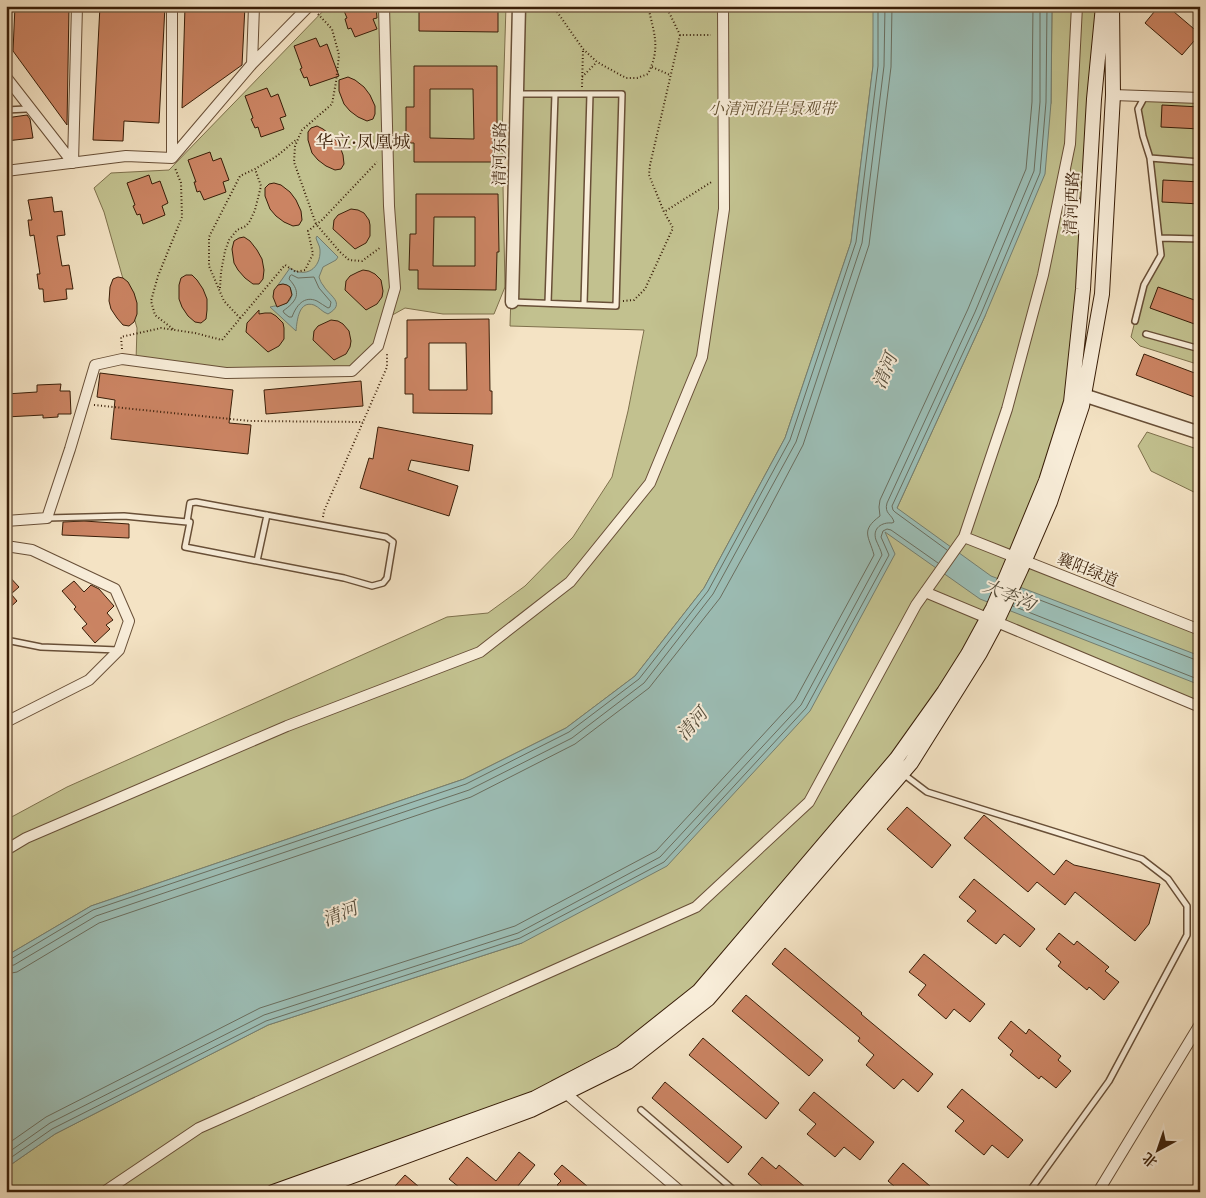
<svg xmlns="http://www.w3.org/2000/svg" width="1206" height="1198" viewBox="0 0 1206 1198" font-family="'Libre Caslon Text','Noto Serif SC',serif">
<rect width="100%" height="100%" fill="#f4e3c4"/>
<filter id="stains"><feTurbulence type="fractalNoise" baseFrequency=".004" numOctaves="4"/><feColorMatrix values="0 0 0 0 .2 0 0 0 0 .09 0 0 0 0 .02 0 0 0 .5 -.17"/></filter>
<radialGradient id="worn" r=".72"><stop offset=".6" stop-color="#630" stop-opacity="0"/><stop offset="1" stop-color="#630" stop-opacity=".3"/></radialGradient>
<path fill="#c2c18f" stroke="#7e704c" d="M328 6H506L502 135 505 287 494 314H443L405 308 387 318 378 346 352 371 226 373 136 361 137 328 104 212 94 188 111 173 169 170Z
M520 6H874L873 66 851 242 785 438 704 588 635 676 566 728 464 779 91 906 6 956V820L67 787 447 617 488 613 525 586 573 537 612 477 628 411 644 330 510 326Z
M1052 6H1103L1071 402 1015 556 1200 630V707L952 605 990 626 906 760 703 995 620 1046 551 1081 547 1097 295 1192H6V1168L55 1134 268 1025 522 943 884 532 897 508 985 316 1051 103Z
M1145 96 1200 98V365L1140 346 1131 337 1144 285 1161 255 1150 158 1138 109Z
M1147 432 1200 450V495L1151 471 1138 446Z"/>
<path fill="#9cbeb6" stroke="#747e70" d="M873 6H1052L1051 103 1045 174 985 316 897 508 991 576 1200 656V685L980 599 885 532 895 554 810 711 667 866 522 943 268 1025 55 1134 6 1168V956L91 906 464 779 566 728 635 676 704 588 785 438 851 242 873 66Z
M317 236 338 257 336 260 323 267 319 277C320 280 321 283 323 285 329 296 347 303 328 314 322 312 319 307 314 305 299 300 297 320 296 331L270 307C274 306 282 305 287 303 293 299 294 288 286 285 284 284 280 284 278 285L290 268C306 279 321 268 320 250 320 246 317 242 316 238Z"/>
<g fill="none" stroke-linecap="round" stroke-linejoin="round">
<path stroke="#6a6e5f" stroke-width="1" d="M292 275 298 278 314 277 319 288 331 302 330 307 328 308C324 306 321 303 317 301 304 295 296 306 292 317H289L284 313 283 311C297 301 302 293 289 279L290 276Z
M947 550 895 512 893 510 892 506 981 314 1040 173 1046 102 1047 6
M1019 592 1196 660H1200
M1013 606 1200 680
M6 960 11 959 93 910 466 784 569 732 639 679 708 591 790 440 856 242 878 66V6
M6 966 14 965 96 916 469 790 572 738 644 683 713 594 796 442 862 243 884 66 885 6
M6 974 17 972 99 923 471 797 575 744 649 688 720 598 766 515 803 445 869 245 891 67 892 6
M6 1145 46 1117 260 1008 515 926 656 851 795 700 874 555C869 536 860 531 880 516L879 507 880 500 968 309 1026 169 1032 102 1033 6
M6 1154 50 1123 264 1015 518 933 660 857 801 705 882 555C881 550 878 545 876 540 872 528 882 522 892 523L894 522C892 514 884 514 887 503L975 312 1034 171 1040 102V6
M6 1161 52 1129 266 1021 520 938 664 862 806 708 889 555 881 537 883 531 887 529 891 530 938 563"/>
</g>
<path fill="#cb8463" stroke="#391e08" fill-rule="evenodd" d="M15 6H69L67 125 13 51Z
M100 6H165L159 123 124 121 123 141 93 140Z
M185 6H245L242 65 182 108Z
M342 6H376L377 18 373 19 377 29 355 37 351 28 348 29 345 19 347 18Z
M419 6 498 8V32L419 31Z
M1159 6H1167L1200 34 1182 55 1145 23Z
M316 38 320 47 327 44 339 76 310 86 307 77 304 78 300 69 302 68 294 46Z
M414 66H497V124H493V162H414V143H406V107H414ZM430 89H473L474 139 430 138Z
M348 77 355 80 364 87 370 95 375 106V114L373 119 367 121 358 117 350 111 344 104 339 91V80Z
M267 88 271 97 278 94 286 116 280 118 284 129 261 137 258 127 255 128 251 119 253 118 245 96Z
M1162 105 1200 107V129L1161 127Z
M27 115 30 119 33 138 6 141V118Z
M317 126 323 129 332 136 339 144 343 155 344 164 341 169 335 170 326 166 318 160 312 153 308 140V132L311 128Z
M210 152 213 161 221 158 229 180 223 182 226 192 204 200 200 191 197 192 194 182H196L188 160Z
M149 175 152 184 160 181 168 203 162 206 165 215 143 224 140 214 137 215 133 206 135 205 127 183Z
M1163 180 1200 182V204L1162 202Z
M274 183 281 185 290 192 296 200 301 211 302 220 299 225 293 226 284 222 276 216 270 209 265 196V188L269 184Z
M416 194H498L499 252H497L496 290 418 289V270H409L410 234H416ZM434 217H475V266H433Z
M52 197 54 212 62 211 65 235 57 236 62 266 69 265 73 289H66L67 299 44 302 43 289H39L37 274H40L34 235 30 236 28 220H32L28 200Z
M351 209 358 210 364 213 369 220 370 225V236L366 243 355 249 333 229 334 220 338 215Z
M244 237 250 241 257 250 262 259 264 270 263 279 259 284H253L245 278 238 270 234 263 232 249 234 241 239 238Z
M363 270 369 271 375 274 381 280 383 291 382 297 377 304 366 310 345 290 346 281 350 276 358 272Z
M186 275H192L197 280 203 289 207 299V310L206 319 201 323 195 322 188 316 182 307 179 299V285L181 278Z
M118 277 123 278 128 282 134 293 137 303V314L134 322 129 326 123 325 117 318 111 309 109 301 110 287 113 279Z
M283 284 287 285 290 287 292 295 287 303 277 307 273 297 274 290 278 285Z
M1158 287 1200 302V326L1150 308Z
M259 310V314L265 313H271L276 316 283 323 284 328V339L279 346 268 352 246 332 247 323Z
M489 319 490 391H492V414L413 413V394H405V358H407V320ZM429 343H466L467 390H429Z
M331 320 338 321 343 324 349 331 351 341 350 347 346 354 334 360 313 340 314 331 318 326Z
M1144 354 1200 375V390L1197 398 1136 375Z
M100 373 233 390 229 423 251 425 248 454 111 439 115 400 97 397Z
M361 381 363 406 266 414 264 390Z
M61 384 60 391H70L71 414H58V417L43 418V415L6 417V394L37 392V385Z
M378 427 473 445 469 471 411 460 408 470 458 486 449 516 360 488 369 458 373 459Z
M84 521 129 524V538L62 535 63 522Z
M6 573 19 587 11 594 17 601 6 611Z
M74 581 84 592 91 585 99 589 114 606 107 613 113 620 106 625 110 629 95 643 82 628 87 624 74 609 76 607 62 591Z
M907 807 951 845 932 868 887 829Z
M984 815 1054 875 1066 860 1074 865 1160 884 1149 924 1135 941 1075 892 1065 905 1037 882 1028 892 964 838Z
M974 879 1035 929 1020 947 1004 934 996 944 967 921 976 911 959 897Z
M1059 933 1074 945 1077 941 1109 967 1105 971 1119 982 1104 1000 1089 987 1087 990 1058 966 1061 962 1046 949Z
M785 948 862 1013 861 1014 933 1074 918 1092 903 1079 894 1089 866 1065 874 1055 858 1041 860 1038 772 964Z
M924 954 985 1004 970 1022 954 1009 946 1019 918 995 926 985 909 972Z
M746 995 823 1060 809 1076 732 1011Z
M1011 1021 1026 1034 1029 1029 1061 1056 1058 1060 1071 1071 1056 1088 1041 1076 1039 1079 1010 1055 1013 1051 998 1038Z
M703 1038 779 1103 766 1119 689 1055Z
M665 1082 742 1147 728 1163 652 1098Z
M962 1089 1023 1140 1008 1158 992 1145 984 1155 955 1131 964 1121 947 1107Z
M814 1092 874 1142 860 1160 844 1147 835 1157 807 1134 816 1124 799 1110Z
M519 1152 535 1165 513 1192H465L449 1179 467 1157 496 1181Z
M762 1157 776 1169 779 1165 811 1192H759L763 1187 748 1174Z
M903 1163 937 1192H901L888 1181Z
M562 1165 594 1192H566L557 1185 561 1181 554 1174Z
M405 1175 425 1192H402L395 1186Z"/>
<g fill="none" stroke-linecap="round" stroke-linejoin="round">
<g stroke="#684f37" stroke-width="8">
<path id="service" d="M1145 96 1138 109 1143 136 1150 158 1200 162
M6 110 26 109
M1150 158 1159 238 1200 239
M512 302 616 306 622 94H518
M548 303 555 94
M584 304 590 94
M1135 321 1144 285 1161 255 1159 238
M1146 334 1200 349
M47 518 124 516 187 522H190L185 547 344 578 372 586 383 583 387 578 393 542 386 537 196 502 190 503 187 522
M257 561 267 515
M6 640 41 647 118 650
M902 773 927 792 1142 859 1168 879 1187 906V935L1109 1081 1029 1192
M641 1110 736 1192"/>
</g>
<g stroke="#684f37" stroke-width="12">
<path id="minor" d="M172 6V158
M252 64 254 6
M6 77 73 163
M1113 95 1200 98
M73 163 77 6
M6 171 126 156 172 158 252 64 309 6
M1065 171 1084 231
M6 521 47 518 70 449 95 365 122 359 226 373 352 371 378 346 395 288 389 206 384 6
M964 537 1200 630
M6 546 32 550 115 589 129 621 119 650 89 680 6 722
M925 592 1200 707
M6 850 26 838 287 726 480 652 570 582 650 483 702 357 724 209 723 6
M562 1090 681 1192
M104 1192 199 1128 696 907 809 802 916 605 964 537 1007 409 1043 275 1070 144 1077 6
M1098 1192 1200 1024"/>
</g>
<g stroke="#684f37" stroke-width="15">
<path id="tertiary" d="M512 302 519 6
M1074 392 1200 433"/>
</g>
<g stroke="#391e08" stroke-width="16">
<path id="secondary" d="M273 1192 535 1098 621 1053 699 991 897 758 944 692 968 654 993 608 1015 556 1046 481 1071 402 1083 289 1094 99 1103 6
M309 1192 531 1110 628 1062 708 999 911 763 980 653 996 623 1021 569 1050 502 1082 406 1102 294 1113 95 1112 6"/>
</g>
<path stroke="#391e08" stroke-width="2" stroke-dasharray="1 2.5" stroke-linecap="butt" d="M553 6 583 49 597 62 626 78H637L648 74C661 47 654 34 648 6
M666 6 680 35H711
M318 14 332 29 339 55 336 82 332 104 302 130 295 146 294 162 316 224 340 252 349 260 362 261 381 247
M680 35 650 165 649 175 664 212 713 181
M652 67 670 75
M582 77 596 63
M582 87 583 49
M220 288 221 272 225 251 229 240 237 230 246 226 250 221 255 210 261 186 255 169
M623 301 634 300 645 289 673 228 664 212
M240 318 224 301 209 266V237L240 176 255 169 277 156 297 139
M173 329 155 315 151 301 158 276 182 217 181 183 175 168
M122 349 121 337 161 328 195 333 222 340 285 265 296 272 305 270 313 254 308 231 322 220 377 162
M94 405 250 421 363 422
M323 517 324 511 387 367V354L385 353"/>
<use href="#service" stroke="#f8edd9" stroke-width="5"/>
<use href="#minor" stroke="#f8edd9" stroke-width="10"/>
<use href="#tertiary" stroke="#f8edd9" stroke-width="12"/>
<use href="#secondary" stroke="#f8edd9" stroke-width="14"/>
</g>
<g text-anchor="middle" stroke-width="4" stroke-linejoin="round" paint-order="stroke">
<g font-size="16" font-style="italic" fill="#624f30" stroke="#f8edd9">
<text x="772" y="114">小清河沿岸景观带</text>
</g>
<g font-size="16" fill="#391e08" stroke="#f8edd9">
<text transform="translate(499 154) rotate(-89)" y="6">清河东路</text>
<text transform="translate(1071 203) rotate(-87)" y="6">清河西路</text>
<text transform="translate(1088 569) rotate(22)" y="6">襄阳绿道</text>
</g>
<g font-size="18" fill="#391e08" stroke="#f8edd9">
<text x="363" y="148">华立·凤凰城</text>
</g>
<g font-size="18" font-style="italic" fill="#574e3c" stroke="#f8edd9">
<text transform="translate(885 371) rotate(-68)" y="6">清河</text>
<text transform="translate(1009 595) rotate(23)" y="6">大李沟</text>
<text transform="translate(692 724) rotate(-49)" y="6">清河</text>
<text transform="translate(340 914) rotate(-22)" y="6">清河</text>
</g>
</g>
<rect width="1206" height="1198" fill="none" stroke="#f4e3c4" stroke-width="25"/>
<rect x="8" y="8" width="1191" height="1183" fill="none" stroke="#391e08" stroke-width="2.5"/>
<rect x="12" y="12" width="1181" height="1173" fill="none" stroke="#391e08"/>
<g transform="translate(1158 1150) rotate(220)" stroke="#f8edd9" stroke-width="4" paint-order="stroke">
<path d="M0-4L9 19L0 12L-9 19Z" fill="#391e08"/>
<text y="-8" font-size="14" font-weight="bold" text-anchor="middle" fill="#391e08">北</text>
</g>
<rect width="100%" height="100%" filter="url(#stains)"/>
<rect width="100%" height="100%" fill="url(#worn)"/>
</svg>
